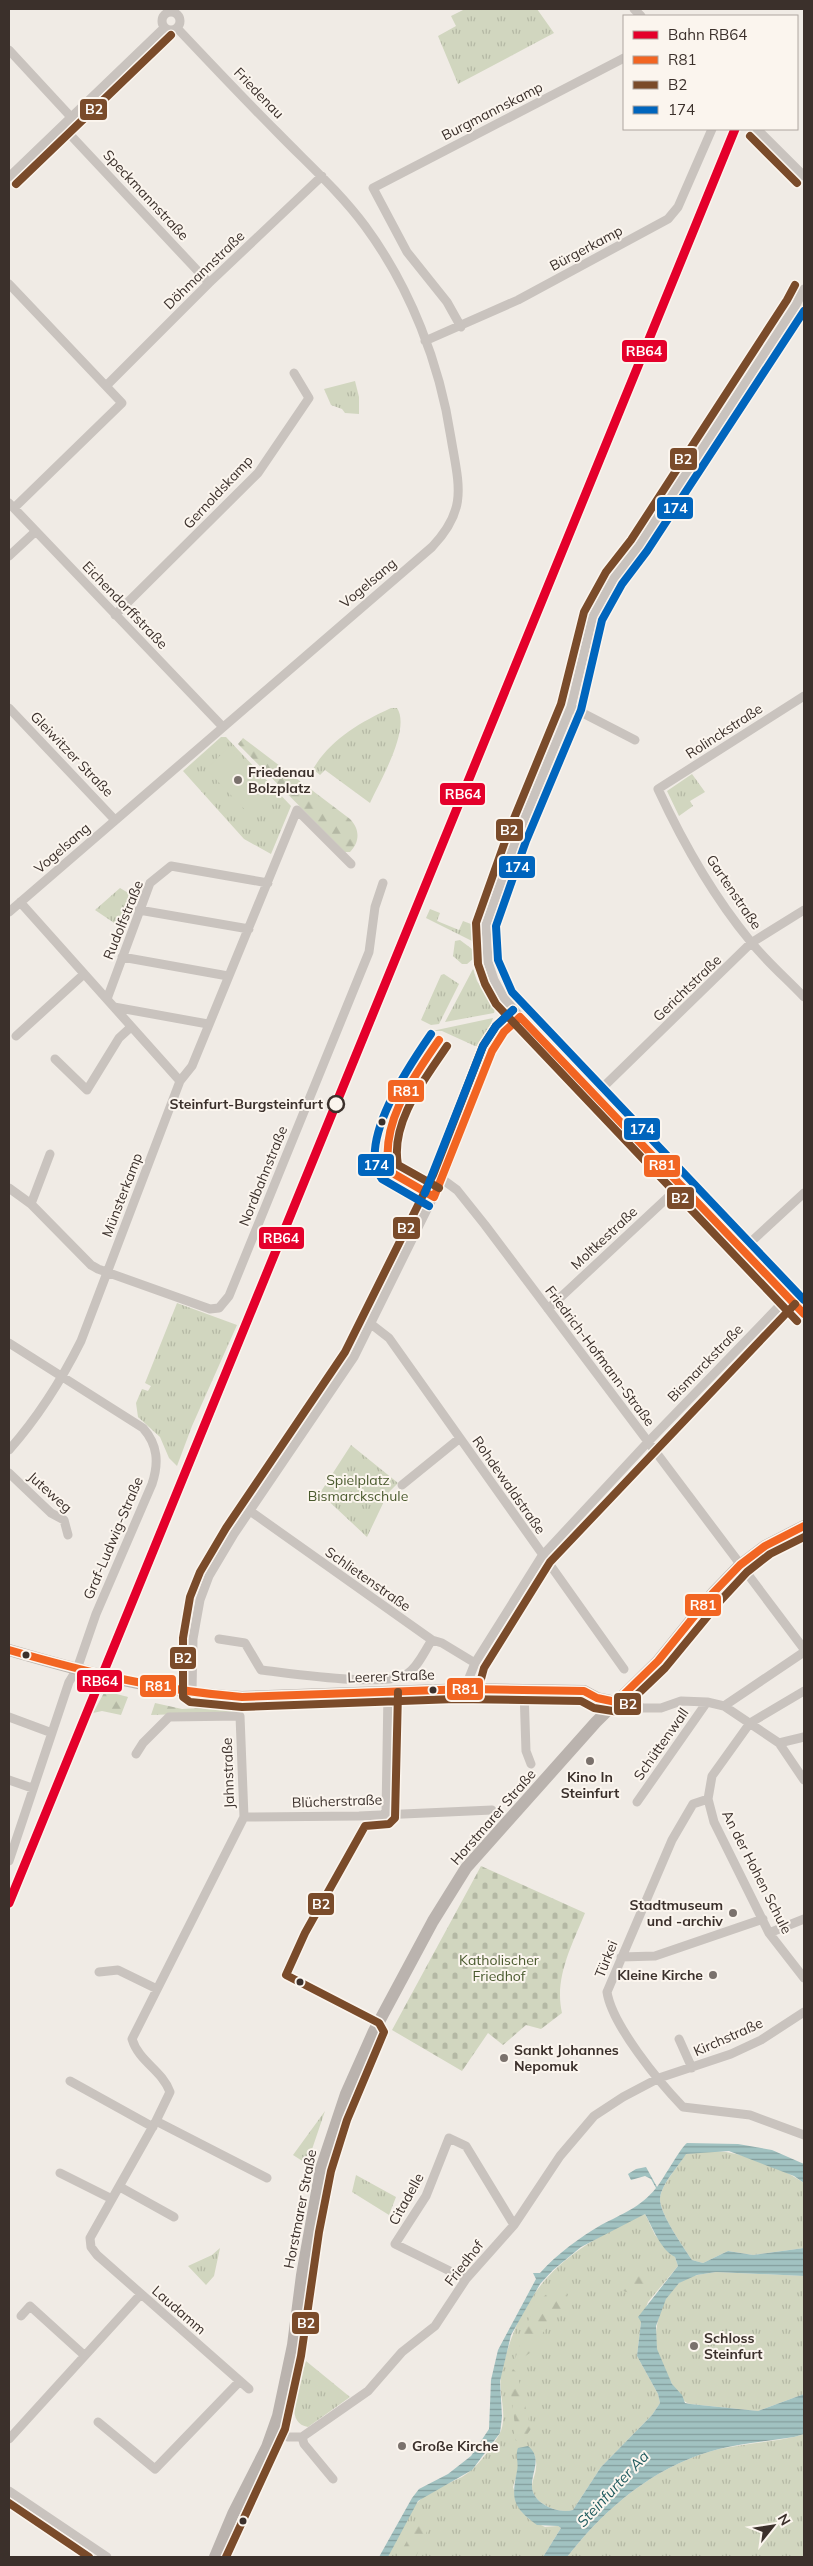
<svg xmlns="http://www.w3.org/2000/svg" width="813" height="2566" viewBox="0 0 813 2566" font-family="Mulish,sans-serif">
<defs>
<pattern id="grass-tufts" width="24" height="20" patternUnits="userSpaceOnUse" patternTransform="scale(1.25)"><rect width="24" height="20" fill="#d1d6bf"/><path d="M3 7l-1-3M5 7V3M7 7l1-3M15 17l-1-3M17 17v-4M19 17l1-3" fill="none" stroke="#b4b8a4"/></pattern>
<pattern id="forest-firs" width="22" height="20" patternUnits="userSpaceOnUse" patternTransform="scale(1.25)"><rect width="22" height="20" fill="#d1d6bf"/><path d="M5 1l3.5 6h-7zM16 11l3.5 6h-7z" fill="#b4b8a4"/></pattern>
<pattern id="cemetery-stones" width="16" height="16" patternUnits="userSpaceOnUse" patternTransform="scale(1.25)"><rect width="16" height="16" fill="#d1d6bf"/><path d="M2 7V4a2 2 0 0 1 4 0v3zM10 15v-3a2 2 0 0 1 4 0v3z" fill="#b4b8a4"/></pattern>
<pattern id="water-rules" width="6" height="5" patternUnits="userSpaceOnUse" patternTransform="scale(1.25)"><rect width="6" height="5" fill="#a1c2c1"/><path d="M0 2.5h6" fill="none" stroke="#849e9d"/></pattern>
</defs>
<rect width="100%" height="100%" fill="#f0ebe5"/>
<path fill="url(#grass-tufts)" d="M465 9H537L554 33 458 84 438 36 456 26 451 16Z
M355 381 359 397V414L345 413 342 409 331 405 324 389Z
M391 708H397C411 729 380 781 370 803L325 770 320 775 313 769C331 739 359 723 391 708Z
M221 737H226L291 806 271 854 244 839 183 771Z
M692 774 705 792 690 801 693 806 679 816 667 791Z
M120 888 135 897 123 929 95 910Z
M480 902 472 941 426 918 430 909 440 913 437 921 459 930 463 921 471 924Z
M460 940 472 949 473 959 467 964H462L453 956 455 941Z
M473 969 477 981 495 1009 494 1013 445 1022Z
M444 974 459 984 439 1024 431 1025 421 1020 441 975Z
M493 1018 483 1046H475L442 1031H432Z
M177 1303 237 1325 192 1426 177 1466 169 1458 160 1437 138 1417 136 1403 142 1389 148 1391 151 1386 145 1383Z
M351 1445 398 1483 388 1493 367 1537 320 1493Z
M325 2111 307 2164 293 2155Z
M714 2151C743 2152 780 2167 804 2183V2248L753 2255 728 2251 703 2263 692 2260C683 2246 659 2213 660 2198 662 2183 678 2168 685 2154Z
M356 2175 396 2197 389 2215 352 2192Z
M645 2214 655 2235 675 2257 678 2266 648 2302 641 2322 637 2356 658 2394 660 2403 652 2415 601 2467 573 2510C558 2514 533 2504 532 2487 532 2480 536 2474 536 2467 537 2463 535 2459 535 2455L518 2448V2470L513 2487 521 2511 529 2519 545 2527 558 2526 561 2528 543 2557H388C396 2542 406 2512 419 2501 430 2490 448 2484 462 2477 478 2467 489 2451 499 2435 509 2418 498 2393 501 2375 520 2286 566 2249 645 2214Z
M220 2248 214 2276 206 2285 188 2266 212 2255Z
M716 2272 804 2276V2394L758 2411 690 2404C680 2401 674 2387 669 2378 665 2369 659 2360 657 2350 653 2328 661 2297 679 2283 689 2275 704 2274 716 2272Z
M306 2361 350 2397 308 2427C281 2423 301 2379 306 2361Z
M804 2434V2557H567C606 2507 656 2465 719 2449 744 2444 770 2442 794 2437Z"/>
<path fill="url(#forest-firs)" d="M243 738 350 819C360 829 360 842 350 852H345L238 744Z
M105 1691 128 1697 121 1715 102 1711 93 1713Z
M155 1703 182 1709 239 1706 240 1712 151 1715Z
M639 2273 644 2275 650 2283 638 2295 623 2291 624 2286Z
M559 2287 568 2294 563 2310 538 2338 537 2348 517 2362 515 2359C525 2333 529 2299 559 2287Z
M513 2369 517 2373 531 2429 526 2436 516 2441 514 2435 515 2426 509 2377Z
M423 2518 430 2524 416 2557H398L418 2521Z"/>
<path fill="url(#cemetery-stones)" d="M481 1866 585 1913C572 1945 554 1978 562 2013L541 2029 526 2025 503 2045 488 2033 462 2071 392 2030Z"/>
<path fill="#d1d6bf" d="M229 747 270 791 248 813 206 769Z"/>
<path fill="url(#water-rules)" d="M687 2143 738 2144 772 2150 804 2164V2183L794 2176 729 2151 686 2154C678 2167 662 2183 660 2198 659 2213 683 2246 692 2260L703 2263 728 2251 753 2255 804 2248V2276L716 2272 697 2275 679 2283 666 2299 656 2326 657 2349 672 2384 682 2395 685 2403 690 2404 758 2411 804 2394V2434L794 2437C770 2441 744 2443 719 2449 656 2465 606 2507 567 2557H543L561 2528 558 2526 537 2525C513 2507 511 2500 517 2471 519 2463 515 2455 518 2448L528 2446C543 2458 531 2472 532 2487 533 2504 558 2514 573 2510L601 2467 652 2415 660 2403 658 2394 637 2356 641 2322 638 2317 678 2266 675 2257C660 2249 653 2228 645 2214L581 2247 553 2270 540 2284 511 2335 500 2381 502 2417 500 2433 472 2470 418 2501 388 2557H379L412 2498 419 2489 448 2474 471 2456 489 2429 491 2380 498 2350 536 2279 533 2273H540C557 2254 579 2238 601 2225 622 2214 641 2207 656 2188L651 2179 645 2176 631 2180 628 2174 636 2169 646 2167 657 2187C664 2178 681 2147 687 2143Z"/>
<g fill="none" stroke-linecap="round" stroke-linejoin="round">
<path stroke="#c9c3be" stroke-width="9" d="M634 9 641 16
M162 21a9 9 0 1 1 18 0a9 9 0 1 1-18 0Z
M9 50 71 117
M62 126 209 283
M757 129 804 176
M9 177 164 28
M9 284 122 403 14 508
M804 289 796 305 639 546 614 578 593 616 571 707 517 837 486 925 488 962 494 980 504 998 520 1017 804 1314
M461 327 447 302 407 252 373 188 624 58
M425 341 518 300 668 219 678 207 712 129
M107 385 209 283 322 176
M9 503 222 726
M9 556 36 531
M115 615 258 473 309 398 294 373
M804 696 658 789C683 843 713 896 751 942 767 962 787 979 804 997
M571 707 635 740
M9 708 115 820
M20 902 180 1081
M139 910 249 929
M9 912 432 547C468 509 459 486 451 438 440 364 410 287 365 226 339 191 307 163 277 132 243 98 210 63 177 28
M122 957 228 976
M107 999 150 883 171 866 268 883
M114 1007 208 1024
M16 1036 84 974
M55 1059 87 1090 119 1038 131 1027
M595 1095 751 943 804 910
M442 1179 457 1190 485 1225 804 1649
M9 1188 31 1204 91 1265 98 1269 210 1309 219 1308 229 1296 369 952 375 907 383 883
M31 1204 50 1154
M742 1250 804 1193
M548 1309 680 1186
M371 1324 389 1338 624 1669
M9 1343 143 1428C158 1445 159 1463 152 1484L96 1614 77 1669 69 1682 9 1861
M9 1450C39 1416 61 1381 81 1341L180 1081 192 1066 297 810 351 864
M9 1473 51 1513 64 1520 68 1535
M402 1485 460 1438
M250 1511 432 1640 442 1643 475 1663
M219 1639 245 1643 261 1670C289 1673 386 1688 407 1674 418 1667 425 1650 432 1640
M468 1689 469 1678 475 1663 542 1556 648 1442 788 1297
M524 1690 526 1751 531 1764
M804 1691 750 1723 712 1776 708 1799 714 1822 769 1933 804 1978
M192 1692 193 1639 200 1600 209 1576 234 1534 354 1357 442 1179 492 1051 504 1032 520 1017
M616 1702 643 1708H661L681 1701 707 1702 724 1706 779 1743 804 1780
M724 1706 804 1652
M9 1717 52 1733
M779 1743 804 1737
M136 1754 143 1743 169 1717 240 1716 244 1817 132 2039C139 2062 162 2070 170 2092L156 2121 90 2238 91 2247 97 2255 249 2389
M9 1780 32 1788
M708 1799 693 1804 672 1840 607 1992C612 2025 659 2082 683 2107L750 2115 804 2135
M637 1802 707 1702
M386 1814 388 1692
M244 1817 359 1816 492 1810
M769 1933 804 1919
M621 1957 655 1956 763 1919
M99 1972 118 1970 157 1989
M679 2039 692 2068
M70 2081 153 2127
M156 2121 267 2178
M60 2173 112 2199
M120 2187 174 2217
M466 2279 395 2244 426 2196 449 2138 466 2146 514 2225
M21 2316 30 2306 84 2355
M98 2422 155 2469 240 2381
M274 2432 288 2437H302L368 2391 402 2352 435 2326 466 2279 514 2225 560 2156 594 2116 623 2097 659 2078 731 2054 761 2040 804 2012
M302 2437 304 2444 333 2479
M9 2439 141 2294
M9 2491 107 2557"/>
<path stroke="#bab3ae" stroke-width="12" d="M9 1650C84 1672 163 1693 242 1697L468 1689 584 1691 597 1698 616 1702
M215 2557 233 2514 267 2447 278 2416 293 2345 302 2275 321 2169 346 2094 374 2031 433 1921 466 1868 596 1722 658 1661 713 1593 740 1565 765 1546 804 1526"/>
<g stroke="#fbf5ee" stroke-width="11">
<path id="bus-1" d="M520 1017 804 1314
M434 1197 492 1051 504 1032 520 1017
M434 1197 389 1171C380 1122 413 1078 439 1040
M9 1650C86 1672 162 1691 242 1697L468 1689 584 1691 597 1698 616 1702
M616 1702 658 1661 713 1593 740 1565 765 1546 804 1526"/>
</g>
<g stroke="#fbf5ee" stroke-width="11">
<path id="bus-2" d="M750 136 797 183
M16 184 171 35
M795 285 787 300 631 540 606 572 584 612 561 704 508 833 476 923 478 964 485 984 496 1004 797 1321
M513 1010 496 1026 483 1046 433 1175 345 1352 226 1528 200 1572 190 1597 183 1638V1697L190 1702 242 1707 455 1699 581 1701 594 1708 619 1712 665 1668 721 1600 747 1572 770 1554 804 1537
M439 1188 398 1165C390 1122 425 1079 447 1046
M478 1690 484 1668 550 1562 795 1304
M9 2503 89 2557
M226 2557 285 2429 301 2356 319 2232 331 2171 347 2120 384 2032 379 2023 286 1975 305 1933 365 1826 389 1824 395 1818 398 1692"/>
</g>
<g stroke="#fbf5ee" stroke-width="11">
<path id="bus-3" d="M804 311 647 551 622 584 602 620 581 710 526 841 496 926 498 960 512 992 804 1300
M425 1193 483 1046 496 1026 513 1010
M429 1206 382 1179C355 1144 411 1063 431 1034"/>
</g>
<use href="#bus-1" stroke="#f26522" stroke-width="8"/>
<use href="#bus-2" stroke="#7a4b2a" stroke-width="8"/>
<use href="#bus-3" stroke="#0065bd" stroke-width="8"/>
<g stroke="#fbf5ee" stroke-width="12">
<path id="rail-1" d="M9 1903 735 129"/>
</g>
<use href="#rail-1" stroke="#e4002b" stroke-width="9"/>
</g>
<g fill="#7a716c" stroke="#fbf5ee" stroke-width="2">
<circle cx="238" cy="780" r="5"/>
<circle cx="590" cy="1761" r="5"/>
<circle cx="733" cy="1913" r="5"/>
<circle cx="713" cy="1975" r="5"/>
<circle cx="504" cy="2058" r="5"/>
<circle cx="694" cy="2346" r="5"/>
<circle cx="402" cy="2446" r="5"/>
</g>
<circle fill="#fbf5ee" stroke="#3b302b" stroke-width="2.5" cx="336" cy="1104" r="8"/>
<g fill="#3b302b" stroke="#fbf5ee" stroke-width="2">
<circle cx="382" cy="1122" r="4.5"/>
<circle cx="26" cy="1655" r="4.5"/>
<circle cx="433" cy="1690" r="4.5"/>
<circle cx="300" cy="1982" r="4.5"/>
<circle cx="243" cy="2521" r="4.5"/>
</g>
<g text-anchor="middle" stroke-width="4" stroke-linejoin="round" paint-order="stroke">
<g font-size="14" fill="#3b302b" stroke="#fbf5ee">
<text transform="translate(259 93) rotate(46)" y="5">Friedenau</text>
<text transform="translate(492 111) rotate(-27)" y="5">Burgmannskamp</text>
<text transform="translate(146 195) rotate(47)" y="5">Speckmannstraße</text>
<text transform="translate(586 248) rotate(-28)" y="5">Bürgerkamp</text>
<text transform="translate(204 270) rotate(-44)" y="5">Döhmannstraße</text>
<text transform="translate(218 492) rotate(-47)" y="5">Gernoldskamp</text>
<text transform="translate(368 583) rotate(-40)" y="5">Vogelsang</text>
<text transform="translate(125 605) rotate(46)" y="5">Eichendorffstraße</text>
<text transform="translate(724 731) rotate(-33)" y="5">Rolinckstraße</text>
<text transform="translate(72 754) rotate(46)" y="5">Gleiwitzer Straße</text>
<text transform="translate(62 848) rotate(-41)" y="5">Vogelsang</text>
<text transform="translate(734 892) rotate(56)" y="5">Gartenstraße</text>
<text transform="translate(123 920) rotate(-68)" y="5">Rudolfstraße</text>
<text transform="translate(687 988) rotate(-44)" y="5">Gerichtstraße</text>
<text transform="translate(263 1176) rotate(-68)" y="5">Nordbahnstraße</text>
<text transform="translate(122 1195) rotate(-69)" y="5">Münsterkamp</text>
<text transform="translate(604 1238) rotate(-43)" y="5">Moltkestraße</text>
<text transform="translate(600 1356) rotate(53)" y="5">Friedrich-Hofmann-Straße</text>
<text transform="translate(705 1363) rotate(-46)" y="5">Bismarckstraße</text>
<text transform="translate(509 1485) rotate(55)" y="5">Rohdewaldstraße</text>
<text transform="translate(50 1492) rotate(42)" y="5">Juteweg</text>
<text transform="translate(113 1538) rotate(-67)" y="5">Graf-Ludwig-Straße</text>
<text transform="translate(368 1579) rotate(35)" y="5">Schlietenstraße</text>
<text transform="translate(391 1676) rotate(-2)" y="5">Leerer Straße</text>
<text transform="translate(661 1744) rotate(-55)" y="5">Schüttenwall</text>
<text transform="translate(228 1773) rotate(-92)" y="5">Jahnstraße</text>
<text transform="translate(337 1801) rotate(-2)" y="5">Blücherstraße</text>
<text transform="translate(493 1817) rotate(-49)" y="5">Horstmarer Straße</text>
<text transform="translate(757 1872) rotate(63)" y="5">An der Hohen Schule</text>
<text transform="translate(606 1959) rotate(-68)" y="5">Türkei</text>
<text transform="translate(728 2037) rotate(-24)" y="5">Kirchstraße</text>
<text transform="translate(406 2199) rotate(-61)" y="5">Citadelle</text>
<text transform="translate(300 2209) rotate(-79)" y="5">Horstmarer Straße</text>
<text transform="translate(464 2263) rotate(-52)" y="5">Friedhof</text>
<text transform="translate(179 2310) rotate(41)" y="5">Laudamm</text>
</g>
<g font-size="14" font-weight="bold" fill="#3b302b" stroke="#fbf5ee" text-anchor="start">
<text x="248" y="777">Friedenau<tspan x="248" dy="16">Bolzplatz</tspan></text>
<text x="590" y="1782" text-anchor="middle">Kino In<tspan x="590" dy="16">Steinfurt</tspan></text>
<text x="723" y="1910" text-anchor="end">Stadtmuseum<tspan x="723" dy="16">und -archiv</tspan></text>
<text x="703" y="1980" text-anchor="end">Kleine Kirche</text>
<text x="514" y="2055">Sankt Johannes<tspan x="514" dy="16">Nepomuk</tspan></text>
<text x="704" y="2343">Schloss<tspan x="704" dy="16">Steinfurt</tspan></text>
<text x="412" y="2451">Große Kirche</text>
</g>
<g font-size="14" font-weight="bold" fill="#3b302b" stroke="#fbf5ee" text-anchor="end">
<text x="323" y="1109">Steinfurt-Burgsteinfurt</text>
</g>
<g font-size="14" fill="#4a5a2e" stroke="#fbf5ee">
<text x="358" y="1485">Spielplatz<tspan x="358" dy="16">Bismarckschule</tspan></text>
<text x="499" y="1965">Katholischer<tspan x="499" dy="16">Friedhof</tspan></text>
</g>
<g font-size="15" font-style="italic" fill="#1f5a5e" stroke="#fbf5ee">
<text transform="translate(613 2489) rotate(-47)" y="5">Steinfurter Aa</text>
</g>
</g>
<g stroke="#fbf5ee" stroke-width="2">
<rect x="79" y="98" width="29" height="23" rx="5" fill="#7a4b2a"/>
<rect x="621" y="339" width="47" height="24" rx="5" fill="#e4002b"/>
<rect x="669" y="447" width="29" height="24" rx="5" fill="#7a4b2a"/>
<rect x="656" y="496" width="38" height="24" rx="5" fill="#0065bd"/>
<rect x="439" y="782" width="47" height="24" rx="5" fill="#e4002b"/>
<rect x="495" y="818" width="29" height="24" rx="5" fill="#7a4b2a"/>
<rect x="498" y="855" width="38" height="24" rx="5" fill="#0065bd"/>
<rect x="387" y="1079" width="38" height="24" rx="5" fill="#f26522"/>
<rect x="623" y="1117" width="38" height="24" rx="5" fill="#0065bd"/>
<rect x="357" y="1153" width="38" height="24" rx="5" fill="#0065bd"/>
<rect x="643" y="1154" width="38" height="24" rx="5" fill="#f26522"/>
<rect x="666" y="1186" width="29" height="24" rx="5" fill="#7a4b2a"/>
<rect x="392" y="1216" width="29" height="24" rx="5" fill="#7a4b2a"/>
<rect x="258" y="1226" width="47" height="24" rx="5" fill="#e4002b"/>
<rect x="684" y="1593" width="38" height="24" rx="5" fill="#f26522"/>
<rect x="169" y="1646" width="28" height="24" rx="5" fill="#7a4b2a"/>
<rect x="76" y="1669" width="47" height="24" rx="5" fill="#e4002b"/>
<rect x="139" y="1674" width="38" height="24" rx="5" fill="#f26522"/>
<rect x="446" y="1677" width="38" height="24" rx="5" fill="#f26522"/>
<rect x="613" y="1692" width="29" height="24" rx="5" fill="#7a4b2a"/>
<rect x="307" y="1892" width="28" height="24" rx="5" fill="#7a4b2a"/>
<rect x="291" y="2311" width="29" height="24" rx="5" fill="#7a4b2a"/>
</g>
<g font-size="14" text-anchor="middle" font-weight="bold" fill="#fff">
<text x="94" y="114">B2</text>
<text x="644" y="356">RB64</text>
<text x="683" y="464">B2</text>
<text x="675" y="513">174</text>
<text x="463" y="799">RB64</text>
<text x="509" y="835">B2</text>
<text x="517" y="872">174</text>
<text x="406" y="1096">R81</text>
<text x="642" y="1134">174</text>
<text x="376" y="1170">174</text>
<text x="662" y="1170">R81</text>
<text x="680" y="1203">B2</text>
<text x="406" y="1233">B2</text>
<text x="281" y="1243">RB64</text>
<text x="703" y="1610">R81</text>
<text x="183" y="1663">B2</text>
<text x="100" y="1686">RB64</text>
<text x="158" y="1691">R81</text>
<text x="465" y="1694">R81</text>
<text x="628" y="1709">B2</text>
<text x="321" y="1909">B2</text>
<text x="306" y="2328">B2</text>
</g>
<rect width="813" height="2566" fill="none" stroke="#3b302b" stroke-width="20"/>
<rect x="623" y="15" width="175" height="115" fill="#fbf5ee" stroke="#aea6a0"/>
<rect x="633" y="31" width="25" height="8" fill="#e4002b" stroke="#aea6a0"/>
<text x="668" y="40" font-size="15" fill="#3b302b">Bahn RB64</text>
<rect x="633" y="56" width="25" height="8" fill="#f26522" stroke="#aea6a0"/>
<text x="668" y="65" font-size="15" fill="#3b302b">R81</text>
<rect x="633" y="81" width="25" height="8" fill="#7a4b2a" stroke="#aea6a0"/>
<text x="668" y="90" font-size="15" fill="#3b302b">B2</text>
<rect x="633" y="106" width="25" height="8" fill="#0065bd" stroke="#aea6a0"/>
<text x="668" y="115" font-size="15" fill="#3b302b">174</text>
<g transform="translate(773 2526) rotate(60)" stroke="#fbf5ee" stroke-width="4" paint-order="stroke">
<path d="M0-4L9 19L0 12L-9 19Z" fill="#3b302b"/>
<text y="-8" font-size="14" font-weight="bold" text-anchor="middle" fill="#3b302b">N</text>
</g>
</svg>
